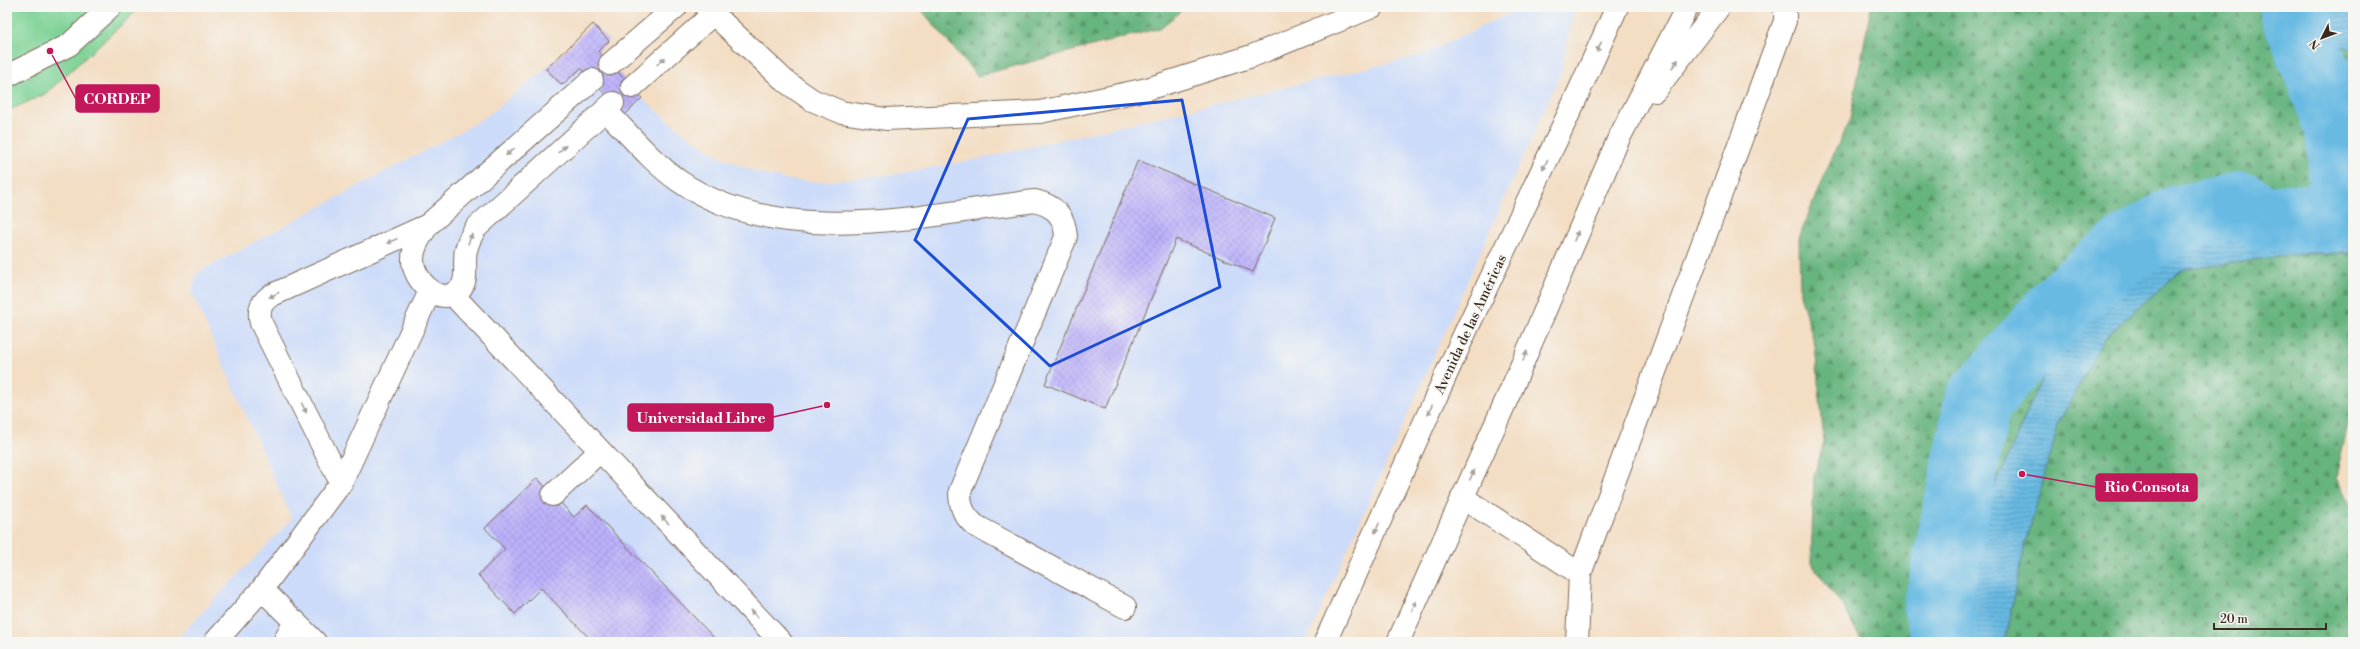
<svg xmlns="http://www.w3.org/2000/svg" width="2360" height="649" viewBox="0 0 2360 649" font-family="'Libre Bodoni',serif">
<defs>
<pattern id="forest-firs" width="22" height="20" patternUnits="userSpaceOnUse"><rect width="22" height="20" fill="#66b47e"/><path d="M5 1l3.5 6h-7zM16 11l3.5 6h-7z" fill="#559367"/></pattern>
<pattern id="water-rules" width="6" height="5" patternUnits="userSpaceOnUse"><rect width="6" height="5" fill="#67bae3"/><path d="M0 2.5h6" fill="none" stroke="#5697b7"/></pattern>
<pattern id="building-cross-hatch" width="8" height="8" patternUnits="userSpaceOnUse"><rect width="8" height="8" fill="#bcb1fb"/><path d="M0 0l8 8M0 8l8-8" fill="none" stroke="#a298d7"/></pattern>
</defs>
<rect width="100%" height="100%" fill="#f6f6f2"/>
<filter id="ink" filterUnits="userSpaceOnUse"><feTurbulence type="fractalNoise" baseFrequency=".025" numOctaves="2"/><feDisplacementMap in="SourceGraphic" scale="8" xChannelSelector="R" yChannelSelector="G"/><feConvolveMatrix kernelMatrix="1 2 1 2 8 2 1 2 1" color-interpolation-filters="sRGB"/></filter>
<filter id="wash" filterUnits="userSpaceOnUse"><feTurbulence type="fractalNoise" baseFrequency=".012" numOctaves="4" result="noise"/><feDisplacementMap in="SourceGraphic" scale="16" xChannelSelector="R" yChannelSelector="G"/><feGaussianBlur stdDeviation="0.9" result="paint"/><feColorMatrix in="noise" values="0 0 0 0 0 0 0 0 0 0 0 0 0 0 0 0 0 1.4 0 .05"/><feComposite in="paint" operator="in"/></filter>
<g filter="url(#wash)">
<rect width="100%" height="100%" fill="#f3ddc3"/>
<path fill="#ccdbf9" d="M1523 7H1574L1561 72 1306 642H174L292 519 191 291 197 273 465 129 487 116 546 69 598 51 642 98 684 133 718 156 761 174 789 180 819 182 896 174 984 158 1419 56Z"/>
<path fill="url(#forest-firs)" stroke="#506f4e" d="M919 7H1186L1160 28 977 76Z
M1871 7H2268L2282 16 2353 51V208L2333 215 2242 205 2064 327 1978 526 1956 642H1862L1845 609 1811 563 1814 476 1824 442 1815 345 1800 295 1799 238 1824 175 1850 119Z
M2353 253V402L2336 477 2353 510V642H2005L2024 550 2059 422 2104 338 2181 270 2298 254Z"/>
<path fill="#7dd295" stroke="#5c7e5a" d="M7 7H141L45 94 7 111Z"/>
<path fill="url(#water-rules)" stroke="#517280" d="M2268 7H2353V51L2282 16Z
M2242 205 2333 215 2353 208V253L2298 254 2181 270 2104 338 2059 422 2024 550 2005 642H1956L1978 526 2064 327 2119 254 2177 219Z"/>
<g fill="none" stroke-linecap="round" stroke-linejoin="round">
<path stroke="#67bae3" stroke-width="67" d="M1947 642 1937 607 1978 401 2067 298 2119 254 2177 219 2242 205 2263 219 2333 215 2344 196 2338 125 2292 7"/>
</g>
<g id="blocks">
<path fill="url(#building-cross-hatch)" d="M593 24 609 41 598 51 642 98 625 115 581 68 562 85 546 69Z
M1138 160 1275 218 1253 272 1176 239 1105 409 1045 384Z
M537 478 574 517 587 505 718 642H593L541 588 515 614 478 575 505 549 485 528Z"/>
</g>
</g>
<g filter="url(#ink)">
<use href="#blocks" fill-opacity="0" stroke="#7b6958" stroke-width="1"/>
<g fill="none" stroke-linecap="round" stroke-linejoin="round">
<g stroke="#7b6958" stroke-width="24">
<path id="minor" d="M706 7 785 81 812 100 841 112 886 119 1040 112 1147 89 1252 56 1372 7
M610 64 676 7
M7 76 69 45 110 7
M592 80 428 225C421 236 413 246 413 259 412 279 441 310 460 289 469 280 463 262 466 250 468 242 471 235 476 228L613 103
M632 87 713 14
M605 110C629 134 652 162 679 181 782 251 921 215 1035 201 1055 206 1065 216 1066 237L960 491C960 508 964 516 976 526L1125 607
M453 295 781 642
M341 483 261 323C258 311 260 304 270 296L428 225
M553 495 600 451
M1462 497 1580 574 1785 21V7
M262 589 315 642
M215 642 262 589 341 483 430 291
M284 642 295 621
M1577 642 1580 574"/>
</g>
<g stroke="#7b6958" stroke-width="24">
<path id="highway" d="M1655 91 1719 7
M1325 642 1464 335 1571 109 1617 7
M1398 642 1514 383 1618 140 1687 7"/>
</g>
<use href="#minor" stroke="#fff" stroke-width="22"/>
<use href="#highway" stroke="#fff" stroke-width="22"/>
</g>
<defs><path id="oneway-solid" d="M-6-.8H1V-3.2L6.5 0L1 3.2V.8H-6Z"/></defs>
<g fill="#a79f9a">
<use href="#oneway-solid" transform="translate(1599 47) rotate(114)"/>
<use href="#oneway-solid" transform="translate(661 61) rotate(-42)"/>
<use href="#oneway-solid" transform="translate(1675 64) rotate(-53)"/>
<use href="#oneway-solid" transform="translate(562 149) rotate(-42)"/>
<use href="#oneway-solid" transform="translate(510 152) rotate(139)"/>
<use href="#oneway-solid" transform="translate(1545 165) rotate(115)"/>
<use href="#oneway-solid" transform="translate(1576 236) rotate(-67)"/>
<use href="#oneway-solid" transform="translate(470 239) rotate(-68)"/>
<use href="#oneway-solid" transform="translate(392 241) rotate(156)"/>
<use href="#oneway-solid" transform="translate(274 295) rotate(152)"/>
<use href="#oneway-solid" transform="translate(1525 356) rotate(-67)"/>
<use href="#oneway-solid" transform="translate(304 408) rotate(64)"/>
<use href="#oneway-solid" transform="translate(1430 410) rotate(114)"/>
<use href="#oneway-solid" transform="translate(1472 475) rotate(-66)"/>
<use href="#oneway-solid" transform="translate(665 520) rotate(-134)"/>
<use href="#oneway-solid" transform="translate(1377 528) rotate(114)"/>
<use href="#oneway-solid" transform="translate(1414 606) rotate(-66)"/>
<use href="#oneway-solid" transform="translate(754 614) rotate(-134)"/>
</g>
</g>
<path fill="none" stroke="#1d4ed8" stroke-width="3" stroke-linejoin="round" d="M1182 100 1220 287 1050 366 915 240 968 119Z"/>
<g text-anchor="middle" stroke-width="3.5" stroke-linejoin="round" paint-order="stroke">
<g font-size="14" fill="#3b2a1e" stroke="#f6f6f2">
<text transform="translate(1470 324) rotate(-65)" y="5">Avenida de las Américas</text>
</g>
</g>
<path fill="none" stroke="#c2185b" stroke-width="1.5" d="M50 51L76 99M827 405L773 417M2022 474L2096 487"/>
<g fill="#c2185b" stroke="#f6f6f2" stroke-width="1.5">
<circle cx="50" cy="51" r="4"/>
<circle cx="827" cy="405" r="4"/>
<circle cx="2022" cy="474" r="4"/>
</g>
<g fill="#c2185b" stroke="#c2185b" stroke-width="1.5">
<rect x="76" y="85" width="83" height="27" rx="4"/>
<rect x="628" y="404" width="145" height="27" rx="4"/>
<rect x="2096" y="474" width="101" height="27" rx="4"/>
</g>
<g font-size="15" text-anchor="middle" font-weight="bold" fill="#fff">
<text x="117" y="104">CORDEP</text>
<text x="701" y="423">Universidad Libre</text>
<text x="2147" y="492">Rio Consota</text>
</g>
<rect width="2360" height="649" fill="none" stroke="#f6f6f2" stroke-width="24"/>
<g transform="translate(2322 38) rotate(228)" stroke="#f6f6f2" stroke-width="3" paint-order="stroke">
<path d="M0-3L7 15L0 10L-7 15Z" fill="#3b2a1e"/>
<text y="-6" font-size="11" font-weight="bold" text-anchor="middle" fill="#3b2a1e">N</text>
</g>
<path d="M2214 623v6h112v-6" fill="none" stroke="#3b2a1e" stroke-width="2"/>
<text x="2220" y="623" font-size="12" fill="#3b2a1e" stroke="#f6f6f2" stroke-width="3" paint-order="stroke">20 m</text>
</svg>
